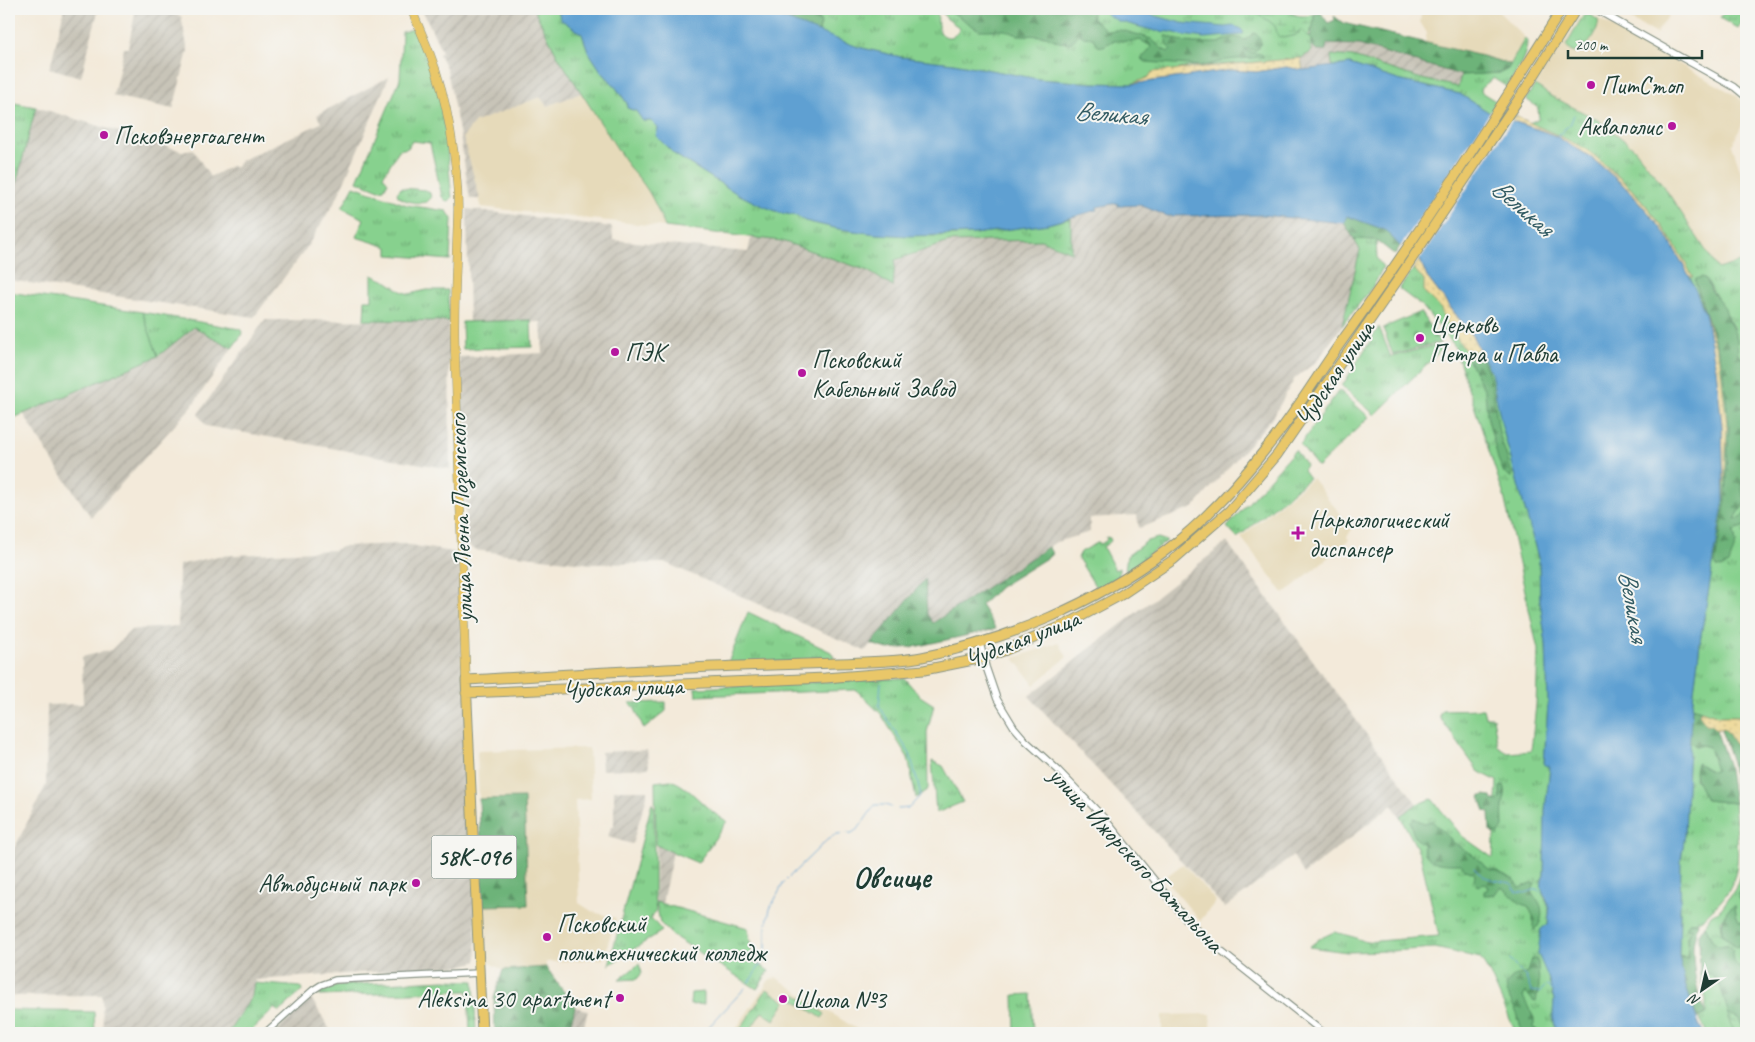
<svg xmlns="http://www.w3.org/2000/svg" width="1755" height="1042" viewBox="0 0 1755 1042" font-family="Caveat,sans-serif">
<defs>
<pattern id="industrial-furrows" width="10" height="10" patternUnits="userSpaceOnUse" patternTransform="scale(1.25)"><rect width="10" height="10" fill="#c8c4b8"/><path d="M-1 1l2-2M0 10L10 0M9 11l2-2" fill="none" stroke="#aba99f"/></pattern>
<pattern id="grass-tufts" width="24" height="20" patternUnits="userSpaceOnUse" patternTransform="scale(1.25)"><rect width="24" height="20" fill="#87d18e"/><path d="M3 7l-1-3M5 7V3M7 7l1-3M15 17l-1-3M17 17v-4M19 17l1-3" fill="none" stroke="#6eab75"/></pattern>
<pattern id="forest-firs" width="22" height="20" patternUnits="userSpaceOnUse" patternTransform="scale(1.25)"><rect width="22" height="20" fill="#6db379"/><path d="M5 1l3.5 6h-7zM16 11l3.5 6h-7z" fill="#599364"/></pattern>
<pattern id="wetland-marsh" width="20" height="14" patternUnits="userSpaceOnUse" patternTransform="scale(1.25)"><rect width="20" height="14" fill="#87d18e"/><path d="M1 5h8M5 5V1M11 12h8M15 12V8" fill="none" stroke="#6eab75"/></pattern>
<pattern id="sand-dots" width="8" height="8" patternUnits="userSpaceOnUse" patternTransform="scale(1.25)"><rect width="8" height="8" fill="#eeda9e"/><path d="M2 2h.1M6 6h.1" fill="none" stroke="#ccbc89" stroke-width="1.8" stroke-linecap="round"/></pattern>
<pattern id="cemetery-stones" width="16" height="16" patternUnits="userSpaceOnUse" patternTransform="scale(1.25)"><rect width="16" height="16" fill="#87d18e"/><path d="M2 7V4a2 2 0 0 1 4 0v3zM10 15v-3a2 2 0 0 1 4 0v3z" fill="#6eab75"/></pattern>
</defs>
<rect width="100%" height="100%" fill="#f6f6f2"/>
<filter id="ink" filterUnits="userSpaceOnUse"><feTurbulence type="fractalNoise" baseFrequency=".02" numOctaves="2"/><feDisplacementMap in="SourceGraphic" scale="10" xChannelSelector="R" yChannelSelector="G"/><feConvolveMatrix kernelMatrix="1 2 1 2 8 2 1 2 1" color-interpolation-filters="sRGB"/></filter>
<filter id="wash" filterUnits="userSpaceOnUse"><feTurbulence type="fractalNoise" baseFrequency=".0096" numOctaves="4" result="noise"/><feDisplacementMap in="SourceGraphic" scale="20" xChannelSelector="R" yChannelSelector="G"/><feGaussianBlur stdDeviation="1.12" result="paint"/><feColorMatrix in="noise" values="0 0 0 0 0 0 0 0 0 0 0 0 0 0 0 0 0 1.4 0 .05"/><feComposite in="paint" operator="in"/></filter>
<g filter="url(#wash)">
<rect width="100%" height="100%" fill="#f3eada"/>
<path fill="#e6daba" d="M1422 9H1496L1525 38 1510 64 1425 42 1427 33 1420 22Z
M1612 9H1673L1656 34Z
M1588 13 1737 96 1746 105V116L1732 145 1746 187V259L1718 269 1683 215 1551 96 1535 85 1580 17Z
M581 93 629 167 642 180 653 197 665 227 481 207 463 137 475 122 540 97 547 106Z
M1312 478 1352 529 1347 537 1349 540 1284 594 1241 537Z
M1059 642 1067 657 1034 685 1014 658Z
M589 748 591 799 575 800 579 903 593 912 616 918 603 959 546 962V967L503 970 488 962 486 955 483 906 528 905 524 798 479 799 477 751Z
M1183 864 1216 901 1200 921 1164 878Z
M777 978 831 1013 863 1033H733L769 980Z
M1211 1014V1033H1162V1015Z"/>
<path fill="url(#industrial-furrows)" d="M64 9H97L98 11 81 77 49 68 51 64Z
M136 9H147L181 16 188 51 173 109 113 96 124 48H128Z
M422 9H534L557 55 600 122 581 93 547 106 540 97 475 122 463 137 480 199H470L460 136 447 70 439 54 442 52Z
M1327 44 1359 45 1461 75 1458 87 1422 79 1353 57 1331 56 1332 66 1303 71 1301 58 1311 52V46L1317 51Z
M389 77 337 198 305 250 254 317 9 280V190L14 192 36 107 182 151 193 149 210 177 231 166 237 167 240 161 321 123 317 115Z
M1119 203V206L1140 205 1167 216 1262 215 1344 223 1360 250 1342 326 1317 361 1295 378 1273 417 1193 508 1139 528 1137 515 1090 518V532L1056 542 933 623 927 614 925 579 865 651 666 563 592 564 474 550 467 544 459 357 543 353 541 322 469 324 467 209 612 227 613 240 748 252 751 238 782 241 868 271 893 287 895 261 949 242 1041 240 1070 252 1071 218 1097 211V207Z
M265 320 449 321 450 469 206 426 198 414Z
M194 327 232 348 192 406 91 517 56 466 23 413 158 356Z
M1227 542 1417 804 1400 816 1392 805 1304 874 1293 856 1225 908 1029 696Z
M403 544 459 553 477 961 461 966 255 980 252 996 228 1033H103L102 995 9 996V859L46 785 47 705 83 704 82 657 111 650 131 630 178 626 179 565 218 556 334 550 345 546Z
M647 750 649 768 602 770 601 752Z
M614 790H647V796L632 844 608 837 611 827 614 826Z
M656 845 673 852 662 903 656 902 655 898Z
M311 998 332 1033H274L294 1013Z
M575 1007 588 1010 582 1033H568Z"/>
<path fill="url(#grass-tufts)" stroke="#538761" d="M534 9H558L561 19 582 34 588 51 601 71 614 85 627 103V108L636 111 643 121H651L658 128 656 136 674 154 736 193 760 205 781 213 797 216 805 221 839 229 876 234 934 236 974 234 1048 224 1071 218V252L1041 240 949 242 895 260 893 287 868 271 782 241 665 227C654 200 649 188 629 167L557 55Z
M814 9H936C940 16 935 26 941 33 948 41 957 36 960 28L946 18 940 9H1251C1258 16 1268 19 1276 26L1278 36 1296 35 1301 29 1308 37 1309 36 1311 41V52L1301 58 1287 60 1188 67 1149 77 1132 84 1092 83 1038 79 953 63 901 57 858 47 818 33 821 24Z
M1726 9H1746V16L1738 29 1720 18Z
M1591 15 1598 20C1600 32 1586 49 1575 53L1570 51 1566 46 1583 16Z
M413 29C418 41 425 52 429 64 446 106 447 154 452 198L449 201H446L442 197 430 143 412 141 408 148 399 150 383 176 388 182 384 189 379 190 357 181 400 79 402 32Z
M1525 38 1527 40C1528 55 1515 75 1507 87L1493 78 1480 89 1481 92 1497 102 1490 113 1460 94 1398 80 1350 64 1332 66 1331 55 1353 57 1422 79 1458 87 1461 75 1500 73 1508 69Z
M1535 85 1551 96 1598 120 1634 148 1663 185 1718 269 1746 260V362L1738 355 1733 327 1728 319 1727 315 1706 279 1704 278 1695 281 1722 362 1729 426 1726 500 1715 563 1736 543 1734 532 1746 525V712L1743 716H1718L1692 707 1701 635 1724 500 1727 426 1705 313 1690 277 1692 276C1654 204 1608 152 1529 123L1539 119 1538 108 1526 99Z
M9 102 36 107 14 192 9 190Z
M354 186 407 205 447 211 452 219 450 260 388 255V247L356 237 364 219 342 208Z
M401 188 426 190 430 193 431 198 427 202C417 204 405 202 398 196L397 193Z
M1354 239 1376 240 1377 259 1383 267 1374 285 1342 326 1360 250Z
M1420 260 1473 337 1491 373 1502 426 1539 561 1540 601 1546 644 1548 704 1544 763 1550 767 1545 810 1544 875 1541 881 1543 894 1549 907 1548 924V977L1554 1000 1553 1015 1556 1033H1516L1490 974 1480 958 1435 948 1391 951 1347 952 1309 947 1319 939 1334 932 1351 936 1366 942 1439 936 1420 854 1400 816 1417 804 1432 799 1462 836 1493 858 1497 781 1478 771 1439 716 1442 710 1483 709 1485 717H1493L1498 747 1508 753 1531 751 1536 705 1538 650 1504 496 1454 345 1423 307 1399 289Z
M372 275 386 281 401 291 409 294 427 290H448L449 321 364 320 365 300H372Z
M142 312 240 329 242 332 241 336 232 348 194 327 158 356Z
M531 320 532 347 463 349 462 322Z
M1379 327 1391 357 1440 344 1441 350 1375 415 1342 386Z
M1339 390 1369 417 1318 467 1300 445Z
M1746 446V512C1743 516 1741 521 1735 519L1742 495 1741 481 1745 473 1744 452Z
M1295 450 1306 465 1303 470 1309 478 1237 538 1227 527Z
M1106 537 1110 538 1111 541 1103 547 1115 570 1119 568V576L1097 589 1078 558 1081 552 1099 542 1101 544 1107 540Z
M1158 538 1167 541 1128 571 1125 570 1127 556 1147 541Z
M748 612 831 652 834 657 833 660 728 663Z
M904 678 920 696 934 705 927 732 928 789 916 798 908 758 881 714 856 690 696 696 695 688Z
M666 702V711L644 729 635 709 629 703Z
M1689 740 1709 747 1716 767V770L1713 772 1697 763 1695 779 1701 787 1706 800 1734 803C1737 843 1747 879 1713 909 1704 917 1702 922 1690 922L1693 927 1687 937 1688 958 1679 956 1681 859 1685 834Z
M932 761 943 766 963 802 936 813Z
M671 780C693 788 705 811 727 821L698 863 656 845 655 782Z
M652 803 654 807V897L656 911 651 918 662 931 609 965Z
M1742 841 1746 845V886L1738 894C1739 907 1751 905 1744 921H1739L1736 914 1735 906 1731 907 1721 920 1722 934 1737 947 1746 940V973L1733 962 1732 954 1723 945H1716C1710 939 1709 932 1705 925L1711 915 1721 909 1735 889 1741 873Z
M656 902 748 928 753 961 769 971 757 989 672 935 660 923Z
M639 964 642 973 637 979 619 980Z
M1706 972C1726 980 1726 1016 1736 1033H1707L1699 1018 1706 1014V999L1700 976Z
M445 980 474 981 476 1031 474 1033 470 1031 468 991 320 996 319 991 329 987 342 985Z
M254 983 301 987 302 991 279 1012 275 1008 249 1033H228L252 996Z
M767 989 786 1002 774 1020 762 1012 748 1033H743L739 1031Z
M704 992V1004L690 1005 691 993Z
M796 994 825 1014 822 1018 793 999Z
M1031 994 1033 1033H1015L1014 995Z
M9 1010 94 1012 95 1033H9Z"/>
<path fill="url(#forest-firs)" stroke="#467856" d="M758 9H813L821 24 818 33Z
M947 9H1092V18L1107 31C1111 31 1115 30 1119 30 1123 30 1151 38 1153 40 1158 46 1161 49 1169 52L1171 49 1167 46 1165 36H1168L1180 41 1193 43H1219L1227 39 1235 37 1245 40 1254 33 1258 35 1261 42 1259 48 1255 50 1244 49C1250 54 1256 52 1263 55V57L1227 60 1204 66 1146 62 1141 59 1148 52 1151 46 1140 40C1130 43 1122 40 1114 41 1107 43 1104 48 1097 46L1093 38 1084 37 1079 34 1073 41 1068 43 1059 42 1046 36 1018 35 1005 30H979Z
M1321 13 1328 23 1335 20 1334 16 1343 23 1482 56 1510 64 1508 69 1500 73 1461 75 1359 45 1327 44 1325 51H1317C1303 38 1316 30 1314 14Z
M1347 216 1385 230 1400 246 1395 255 1376 240 1354 239 1344 223Z
M1702 277 1706 279 1711 290 1725 308 1728 319 1737 338 1738 355 1746 362 1745 399 1746 407C1742 413 1746 421 1746 429 1746 438 1745 444 1744 452 1743 458 1746 465 1745 471 1743 482 1739 491 1746 500L1735 519 1741 518 1746 512V525L1734 532 1736 543 1729 564 1721 568 1717 567 1715 563 1726 500 1729 426 1722 362 1695 281 1696 279Z
M1472 354C1494 354 1495 420 1500 436 1504 448 1508 461 1512 473L1511 478 1504 473 1498 459 1487 415 1485 391 1469 361V357Z
M1048 547 1053 554 1000 587 981 605 996 629 914 647 888 649 871 644 925 579 927 614 933 623Z
M1692 707 1701 710 1699 714 1716 730 1728 764 1734 803 1706 800C1701 788 1691 777 1697 763L1712 772 1716 770 1709 747 1703 745 1696 747 1689 740Z
M1746 725V805L1738 804 1732 762 1721 730 1723 728 1727 730 1736 746 1740 747Z
M1503 785H1504C1507 794 1504 797 1503 806 1502 814 1503 820 1503 827L1497 837V833L1493 834 1490 831 1489 812 1485 811 1480 797 1484 795 1491 796 1493 800 1497 801 1500 798V787Z
M524 798 528 905 483 906 479 799Z
M1414 818 1424 823 1432 821 1458 846 1471 854 1489 869 1497 871 1513 879 1520 888 1531 883 1535 884C1534 887 1532 889 1532 892 1532 896 1537 899 1539 902 1544 911 1542 923 1535 930L1533 927V916L1528 906 1520 903 1503 888H1499L1495 894 1484 895V891L1487 890 1488 886 1485 884 1478 886 1474 879 1475 876 1474 873 1466 870 1461 864C1446 864 1424 866 1423 844 1414 839 1411 831 1411 821Z
M1746 886V908L1738 898V894Z
M1735 905 1736 914 1739 921H1744L1746 916V940L1737 947 1722 934C1722 922 1723 909 1735 905Z
M1690 922H1698C1697 931 1693 940 1693 949 1693 971 1697 994 1706 1014L1697 1018 1685 984 1679 956 1688 958 1687 937 1692 928 1687 929V926Z
M1705 925C1709 932 1710 939 1716 945H1728L1733 949C1729 962 1738 965 1746 973V1033L1738 1018 1729 1014C1723 1000 1723 979 1706 972L1700 976 1699 934Z
M1532 959 1537 960 1538 963 1539 987 1536 1002 1533 1001 1526 992 1523 997 1534 1018V1027L1539 1033H1522L1518 1016 1507 992 1506 985 1514 976 1528 972Z
M546 967 575 1007 568 1033H495L494 998 503 970Z"/>
<path fill="url(#wetland-marsh)" stroke="#538761" d="M1251 9H1288C1293 17 1306 17 1314 14L1313 26 1308 37 1301 29 1296 35 1283 38 1278 36 1275 26C1268 19 1259 16 1251 9Z
M1729 1014 1738 1018 1746 1033H1736L1730 1024Z"/>
<path fill="url(#sand-dots)" stroke="#868c69" d="M1301 58 1303 71 1286 67 1256 72 1232 70 1132 84 1149 77 1152 72Z
M1516 115C1537 128 1562 136 1585 149 1592 153 1599 160 1606 166 1644 197 1669 233 1693 277H1690C1683 264 1675 250 1667 238 1640 197 1600 157 1555 136 1542 129 1526 126 1512 121Z
M1420 260 1427 277 1473 337 1480 350 1466 352 1443 317 1441 309 1424 292V280L1413 268Z
M1705 313 1720 362 1727 426 1724 500 1722 427 1716 369Z
M1701 710 1718 716H1743L1746 712V725L1740 747C1731 744 1731 733 1723 728L1716 730 1712 725 1706 724 1699 714Z
M1738 804 1746 805V845L1742 841Z"/>
<path fill="url(#cemetery-stones)" stroke="#538761" d="M1420 312 1440 342 1393 355 1383 328Z"/>
<path fill="#87d18e" stroke="#538761" d="M9 292 142 312 158 356 9 420Z"/>
<path fill="#5fa0d2" stroke="#3f6e83" d="M558 9H758L858 47 901 57 953 63 1038 79 1092 83 1132 84 1232 70 1256 72 1286 67 1303 70 1350 64 1398 80 1460 94 1490 113 1553 135 1589 156 1624 186 1655 220 1668 238 1690 277 1705 313 1716 369 1722 427 1724 500 1701 635 1692 707 1688 765 1685 834 1681 859 1679 956 1685 984 1699 1025 1704 1033H1556L1553 1015 1554 1000 1548 977 1538 954 1541 929 1548 924C1548 919 1550 912 1549 907 1547 894 1537 891 1544 875L1545 810 1550 767 1544 764 1548 704 1546 644 1540 601 1539 561 1502 426 1491 373 1473 337 1427 277 1420 260 1400 246 1385 230 1347 216 1344 223 1262 215 1167 216 1140 205 1118 206V203L1097 207V210L1048 224 974 234 910 236 876 234 839 229 805 221 797 216 781 213 760 205 736 193 674 154 656 136 658 128 651 121H643L636 111 627 108V103L614 85 601 71 588 51 582 34 560 19Z
M1107 9H1129L1182 23 1225 27 1233 26 1240 28 1244 33 1240 35 1204 38 1182 35 1172 32 1155 31 1118 21 1106 14Z"/>
<path fill="#f3eada" d="M1491 111 1513 119 1418 262 1399 249Z"/>
<g fill="none" stroke-linecap="round" stroke-linejoin="round">
<path stroke="#5fa0d2" stroke-width="1" d="M1559 139 1558 135 1562 133 1564 129 1570 125 1574 115
M881 683 879 706 910 754 920 791V796L909 808 898 809
M1474 868C1483 880 1496 880 1511 883L1517 892 1525 893 1537 889 1543 894
M1510 959 1517 969 1525 975 1531 991 1539 992 1546 986 1549 987 1551 991 1552 990
M749 982 763 961 766 954V927L770 909 784 882 827 840 836 834 852 833 859 828 875 805H885L891 807
M703 1033 745 988"/>
</g>
</g>
<g filter="url(#ink)">
<g fill="none" stroke-linecap="round" stroke-linejoin="round">
<g stroke="#899487" stroke-width="8">
<path id="minor" d="M1595 9 1734 87 1746 97
M980 643 986 667 997 699 1014 727 1026 741 1058 770 1105 819 1185 918 1208 941 1324 1033
M265 1033 313 990 321 985 335 980 479 973"/>
</g>
<g stroke="#899487" stroke-width="9">
<path id="major" d="M411 9C418 24 424 39 430 54 447 97 458 163 458 209 457 257 453 305 455 352 458 462 463 571 466 680"/>
</g>
<g stroke="#899487" stroke-width="11">
<path id="highway" d="M466 693 825 678 924 670 983 658 1006 650 1067 624 1121 595 1173 560 1229 511 1277 455 1397 281 1530 82 1576 9
M482 1033 466 680C557 675 648 669 740 666 772 665 805 664 838 663 866 662 895 662 922 657 1008 640 1094 604 1165 551 1203 523 1239 483 1268 446 1298 410 1321 369 1349 331 1424 227 1494 118 1562 9"/>
</g>
<use href="#minor" stroke="#fff" stroke-width="5.5"/>
<use href="#major" stroke="#e9c769" stroke-width="8"/>
<use href="#highway" stroke="#e9c769" stroke-width="9"/>
</g>
</g>
<g fill="#b5179e" stroke="#f6f6f2" stroke-width="2">
<circle cx="1591" cy="85" r="5"/>
<circle cx="1672" cy="126" r="5"/>
<circle cx="104" cy="135" r="5"/>
<circle cx="1420" cy="338" r="5"/>
<circle cx="615" cy="352" r="5"/>
<circle cx="802" cy="373" r="5"/>
<path d="M1295.5 525.5h5v5h5v5h-5v5h-5v-5h-5v-5h5z"/>
<circle cx="416" cy="883" r="5"/>
<circle cx="547" cy="937" r="5"/>
<circle cx="620" cy="998" r="5"/>
<circle cx="783" cy="999" r="5"/>
</g>
<g text-anchor="middle" stroke-width="4" stroke-linejoin="round" paint-order="stroke">
<rect fill="#f6f6f2" stroke="#60746d" stroke-width="1" x="431.5" y="835.5" width="85" height="43" rx="4"/>
<g font-size="24" font-weight="bold" fill="#1f3d34">
<text x="474" y="865">58К-096</text>
</g>
<g font-size="25" fill="#1f3d34" stroke="#f6f6f2" text-anchor="start">
<text x="1601" y="94">ПитСтоп</text>
<text x="1662" y="135" text-anchor="end">Акваполис</text>
<text x="114" y="144">Псковэнергоагент</text>
<text x="1430" y="333">Церковь<tspan x="1430" dy="29">Петра и Павла</tspan></text>
<text x="625" y="361">ПЭК</text>
<text x="812" y="368">Псковский<tspan x="812" dy="29">Кабельный Завод</tspan></text>
<text x="1309" y="528">Наркологический<tspan x="1309" dy="29">диспансер</tspan></text>
<text x="406" y="892" text-anchor="end">Автобусный парк</text>
<text x="557" y="932">Псковский<tspan x="557" dy="29">политехнический колледж</tspan></text>
<text x="610" y="1007" text-anchor="end">Aleksina 30 apartment</text>
<text x="793" y="1008">Школа №3</text>
</g>
<g font-size="25" fill="#1f3d34" stroke="#f6f6f2">
<text transform="translate(1334 373) rotate(-56)" y="9">Чудская улица</text>
<text transform="translate(460 518) rotate(-92)" y="9">улица Леона Поземского</text>
<text transform="translate(1022 638) rotate(-21)" y="9">Чудская улица</text>
<text transform="translate(623 687) rotate(-2)" y="9">Чудская улица</text>
<text transform="translate(1137 859) rotate(47)" y="9">улица Ижорского Батальона</text>
</g>
<g font-size="26" font-style="italic" fill="#325b63" stroke="#f6f6f2">
<text transform="translate(1111 113) rotate(5)" y="9">Великая</text>
<text transform="translate(1523 207) rotate(41)" y="9">Великая</text>
<text transform="translate(1634 606) rotate(80)" y="9">Великая</text>
</g>
<g font-size="30" font-weight="bold" fill="#1f3d34" stroke="#f6f6f2">
<text x="892" y="887">Овсище</text>
</g>
</g>
<rect width="1755" height="1042" fill="none" stroke="#f6f6f2" stroke-width="30"/>
<g transform="translate(1702 990) rotate(214)" stroke="#f6f6f2" stroke-width="4" paint-order="stroke">
<path d="M0-4L9 19L0 12L-9 19Z" fill="#1f3d34"/>
<text y="-8" font-size="14" font-weight="bold" text-anchor="middle" fill="#1f3d34">N</text>
</g>
<path d="M1568 50v8h134v-8" fill="none" stroke="#1f3d34" stroke-width="2.5"/>
<text x="1575" y="50" font-size="15" fill="#1f3d34" stroke="#f6f6f2" stroke-width="4" paint-order="stroke">200 m</text>
</svg>
